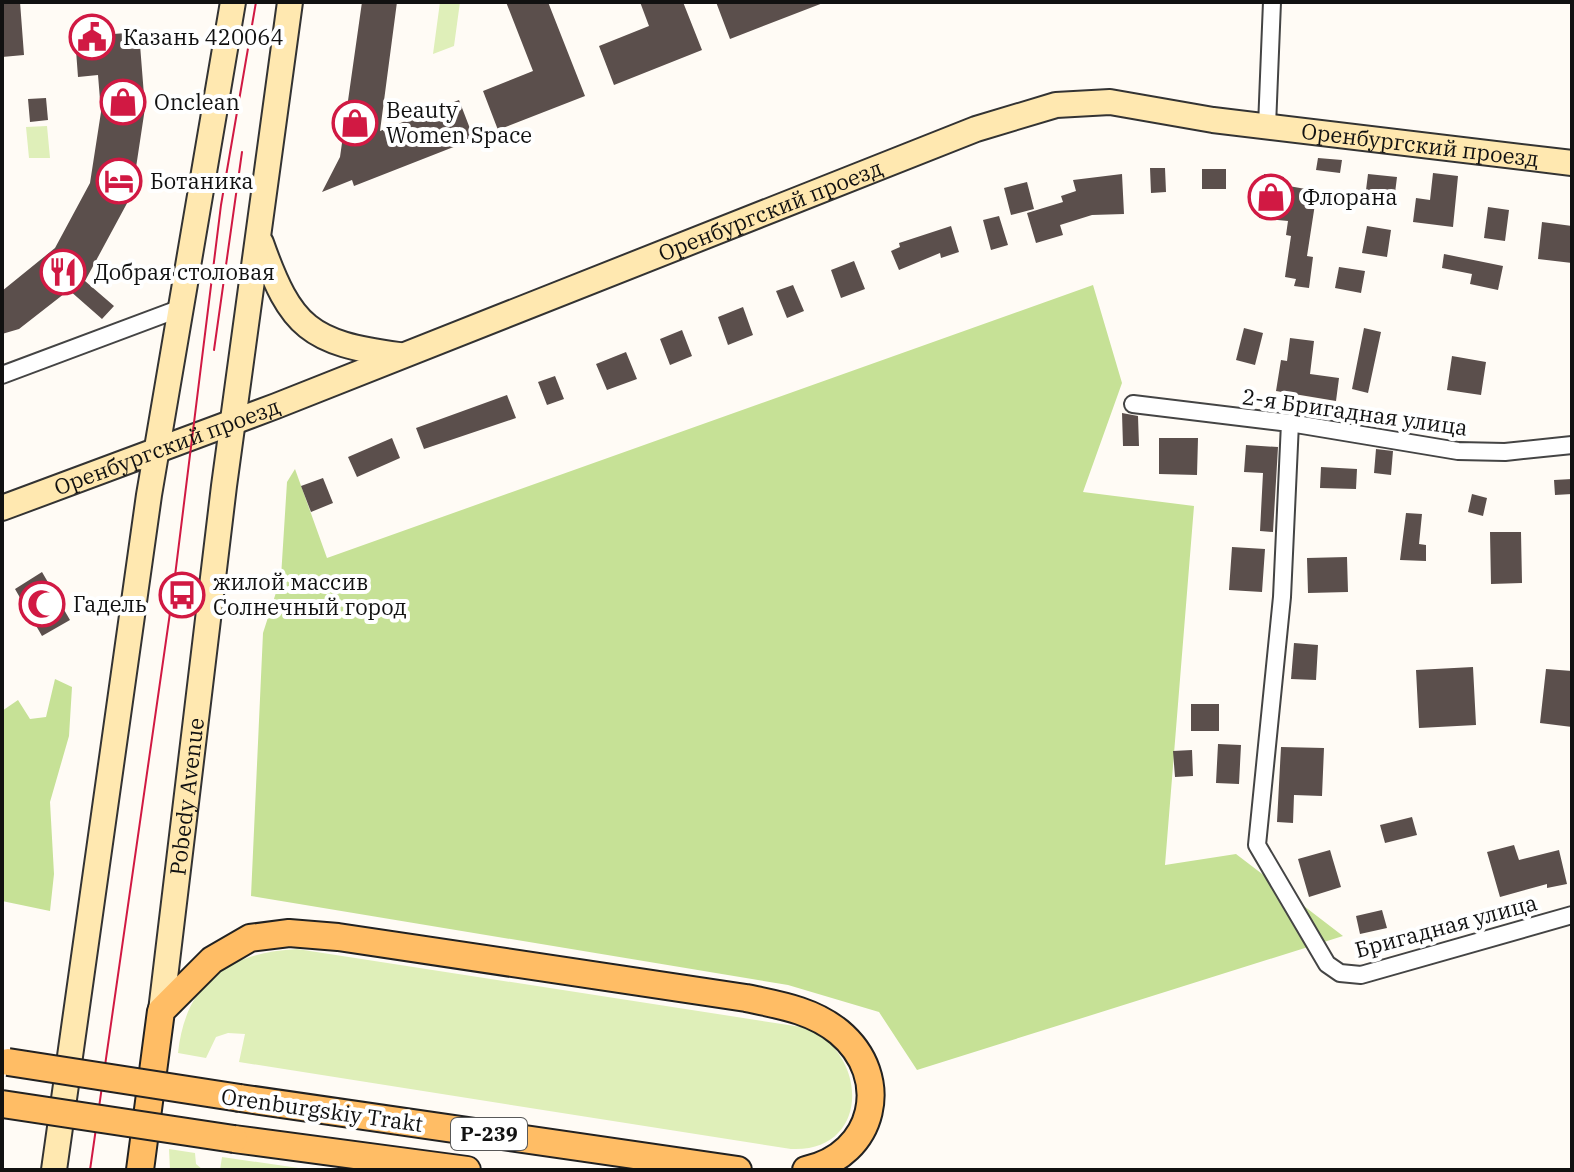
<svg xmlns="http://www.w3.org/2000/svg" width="1574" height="1172" viewBox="0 0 1574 1172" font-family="'IBM Plex Serif',serif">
<rect width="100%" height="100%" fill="#fffbf5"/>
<path fill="#dfefb9" d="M440 2H460L454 46 433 54Z
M47 126 50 158H29L26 127Z
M297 949 808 1028C870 1057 869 1153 791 1149L239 1062 245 1034 228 1033 216 1037 206 1058 178 1053C186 981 228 953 297 949Z
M169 1149 195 1153 196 1164 203 1170H170Z
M222 1157 312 1170H220Z"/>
<path fill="#c6e196" d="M1093 285 1122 383 1083 492 1194 506 1165 865 1236 854 1343 936 917 1070 879 1012 788 985 251 896 263 633 281 577 287 482 295 469 327 558Z
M55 679 72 687 69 736 50 802 54 874 50 911 2 901V711L18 700 30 719 46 717Z"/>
<path fill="#5b4f4c" d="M20 2 24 55 2 57V3Z
M362 2H397L380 131 459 100 474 139 354 186 352 180 322 192 340 157Z
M506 2H548L585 96 498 130 483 91 533 71Z
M640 2H683L702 50 614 85 599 46 649 26Z
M716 2H823V3L730 39Z
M139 32 145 108 132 194 85 281 114 306 102 319 69 290 19 329 2 334V291L55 248 90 183 101 112 98 75 78 77 75 37Z
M46 98 48 120 30 122 28 99Z
M1318 158 1342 160 1340 173 1316 170Z
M1150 168H1165L1166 192 1151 193Z
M1202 169H1226V189H1202Z
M1433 173 1458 176 1453 227 1413 222 1416 198 1430 200Z
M1122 174 1124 214 1092 215 1060 225 1063 235 1036 243 1027 213 1063 202 1061 196 1076 191 1073 180Z
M1264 174 1284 177 1283 185 1317 191 1307 256 1313 257 1309 288 1294 286 1296 279 1285 277 1291 236 1286 235 1288 221 1259 218Z
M1368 174 1397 177 1394 201 1365 198Z
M1027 182 1034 209 1011 215 1004 188Z
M1488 207 1509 210 1505 241 1484 238Z
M999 216 1008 245 991 250 983 220Z
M1542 222 1572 226V263L1538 259Z
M951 226 959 252 941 258 940 253 899 270 891 251 900 247 899 243Z
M1367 226 1391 230 1387 257 1362 253Z
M1444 254 1503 266 1498 290 1470 284 1472 274 1442 268Z
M854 261 865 289 841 298 831 270Z
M1339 267 1365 271 1361 293 1335 288Z
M793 285 804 311 787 318 776 291Z
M743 307 753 335 728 345 718 317Z
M1244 328 1263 333 1255 365 1236 360Z
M1364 328 1381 332 1368 393 1352 389Z
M682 330 692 356 670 365 660 339Z
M1290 338 1314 341 1310 374 1339 378 1336 401 1276 391 1281 360 1287 361Z
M626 352 637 379 607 390 596 364Z
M1452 356 1486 362 1481 395 1447 390Z
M555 376 564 399 547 405 538 382Z
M507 395 516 418 424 449 416 428Z
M1122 413 1138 416 1139 446H1123Z
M392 438 400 458 357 477 348 457Z
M1159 438H1198L1197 475 1159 474Z
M1246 445 1278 447 1273 532 1260 531 1263 473 1244 472Z
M1376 449 1393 451 1391 475 1374 473Z
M1321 467 1357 469 1356 489 1320 488Z
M323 478 333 503 311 512 301 486Z
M1572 479V494L1555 495 1554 480Z
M1472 494 1487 498 1483 516 1468 512Z
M1406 513 1422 514 1419 544 1426 545V561L1400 560Z
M1490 532H1521L1522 583 1491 584Z
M1232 547 1265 549 1262 592 1229 590Z
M1347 557 1348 592 1308 593 1307 558Z
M42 572 70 620 42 636 15 589Z
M1294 643 1318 645 1316 680 1291 679Z
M1473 667 1476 725 1419 728 1416 670Z
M1546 669 1572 671V727L1540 723Z
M1191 704H1219V731H1191Z
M1218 744 1241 745 1239 784 1216 783Z
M1281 747 1324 748 1322 796 1294 795 1293 823 1277 822Z
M1192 750 1193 776 1175 777 1173 751Z
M1412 817 1417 835 1385 843 1380 825Z
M1514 845 1519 860 1559 850 1567 884 1547 888V884L1500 897 1487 852Z
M1330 850 1341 887 1309 897 1298 859Z
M1382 910 1387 928 1360 934 1356 916Z"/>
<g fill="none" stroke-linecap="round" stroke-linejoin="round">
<g stroke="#444" stroke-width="20">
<path id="minor" d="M1267 126 1272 2
M2 375 181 308
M1133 404 1290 423 1458 451 1505 452 1572 445
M1290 423 1282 597 1257 845 1327 964 1340 973 1361 975 1572 915"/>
</g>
<g stroke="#333" stroke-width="28">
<g id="secondary">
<path d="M261 243C291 328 310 343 399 355"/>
<path id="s1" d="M2 508 276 406 976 129 1056 105 1110 102 1213 120 1572 163"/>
<path id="s2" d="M161 1011 224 486 290 2"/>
<path d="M54 1170 149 495 233 2"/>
</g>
</g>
<g stroke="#222" stroke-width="30">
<path id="primary" d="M240 1098 738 1170
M234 1139 467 1170
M140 1170 161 1011 212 960 250 938 289 933 338 937 746 998C779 1005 812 1010 839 1032 893 1077 875 1155 806 1170"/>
</g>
<use href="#minor" stroke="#fff" stroke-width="16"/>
<use href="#secondary" stroke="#ffe8b0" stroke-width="24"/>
<use href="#primary" stroke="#ffbd65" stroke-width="26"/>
<path stroke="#d11943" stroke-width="2" d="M214 350 242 152
M90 1170 173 592 221 205 256 2"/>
<g stroke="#222" stroke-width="30" stroke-linecap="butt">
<path id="primary-bridge" d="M8 1062 240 1098
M2 1104 234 1139"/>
</g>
<use href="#primary-bridge" stroke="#ffbd65" stroke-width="26"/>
</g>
<defs>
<g id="civic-ring" transform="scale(2.3)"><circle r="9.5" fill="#fff" stroke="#d11943" stroke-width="1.5"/><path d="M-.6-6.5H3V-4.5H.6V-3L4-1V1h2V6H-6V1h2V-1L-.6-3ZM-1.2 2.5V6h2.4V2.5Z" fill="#d11943"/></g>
<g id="shop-ring" transform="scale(2.3)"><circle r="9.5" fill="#fff" stroke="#d11943" stroke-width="1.5"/><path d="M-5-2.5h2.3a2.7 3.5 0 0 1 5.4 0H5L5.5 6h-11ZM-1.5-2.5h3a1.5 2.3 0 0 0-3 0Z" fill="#d11943"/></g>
<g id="hotel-ring" transform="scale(2.3)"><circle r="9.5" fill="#fff" stroke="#d11943" stroke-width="1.5"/><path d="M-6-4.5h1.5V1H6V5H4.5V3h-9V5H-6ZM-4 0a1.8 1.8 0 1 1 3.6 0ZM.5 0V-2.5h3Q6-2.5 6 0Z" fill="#d11943"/></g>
<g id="restaurant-ring" transform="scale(2.3)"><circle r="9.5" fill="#fff" stroke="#d11943" stroke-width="1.5"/><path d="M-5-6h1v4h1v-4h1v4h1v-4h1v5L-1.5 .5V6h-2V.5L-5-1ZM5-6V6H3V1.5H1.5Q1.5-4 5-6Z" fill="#d11943"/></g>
<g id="bus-ring" transform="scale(2.3)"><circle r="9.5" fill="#fff" stroke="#d11943" stroke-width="1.5"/><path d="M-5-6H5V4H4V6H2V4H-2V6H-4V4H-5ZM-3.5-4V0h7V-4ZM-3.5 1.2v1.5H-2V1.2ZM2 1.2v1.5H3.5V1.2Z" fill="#d11943"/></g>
<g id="mosque-ring" transform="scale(2.3)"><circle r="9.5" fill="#fff" stroke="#d11943" stroke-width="1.5"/><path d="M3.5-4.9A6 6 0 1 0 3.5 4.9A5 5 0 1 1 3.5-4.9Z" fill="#d11943"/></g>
</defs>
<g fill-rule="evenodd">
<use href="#civic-ring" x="92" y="37"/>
<use href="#shop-ring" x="123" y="102"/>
<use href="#shop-ring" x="355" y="123"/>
<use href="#hotel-ring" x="119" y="181"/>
<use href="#shop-ring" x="1271" y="197"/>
<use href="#restaurant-ring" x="63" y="272"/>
<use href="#bus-ring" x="182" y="595"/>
<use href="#mosque-ring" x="42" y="604"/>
</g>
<g text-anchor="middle" stroke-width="8" stroke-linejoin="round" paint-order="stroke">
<rect fill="#fff" stroke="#585858" stroke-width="2" x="451" y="1118" width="76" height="32" rx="6"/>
<g font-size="20" font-weight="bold" fill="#111">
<text x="489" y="1141">Р-239</text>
</g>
<g font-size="22" fill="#111" stroke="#fff" text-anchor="start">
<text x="123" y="45">Казань 420064</text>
<text x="154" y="110">Onclean</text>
<text x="386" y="118">Beauty<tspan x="386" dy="25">Women Space</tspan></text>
<text x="150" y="189">Ботаника</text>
<text x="1302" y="205">Флорана</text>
<text x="94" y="280">Добрая столовая</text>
<text x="213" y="590">жилой массив<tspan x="213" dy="25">Солнечный город</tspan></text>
<text x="73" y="612">Гадель</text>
</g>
<g font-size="22" fill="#111" stroke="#fff">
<text dy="8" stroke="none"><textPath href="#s1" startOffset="1496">Оренбургский проезд</textPath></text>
<text dy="8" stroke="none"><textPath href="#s1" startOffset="824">Оренбургский проезд</textPath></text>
<text transform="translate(1355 412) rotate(8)" y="8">2-я Бригадная улица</text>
<text dy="8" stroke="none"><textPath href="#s1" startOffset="176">Оренбургский проезд</textPath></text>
<text dy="8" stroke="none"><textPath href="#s2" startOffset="216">Pobedy Avenue</textPath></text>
<text transform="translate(1446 926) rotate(-15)" y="8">Бригадная улица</text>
<text transform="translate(322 1110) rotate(8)" y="8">Orenburgskiy Trakt</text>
</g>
</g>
<rect width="1574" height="1172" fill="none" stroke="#111111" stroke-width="8"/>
</svg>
